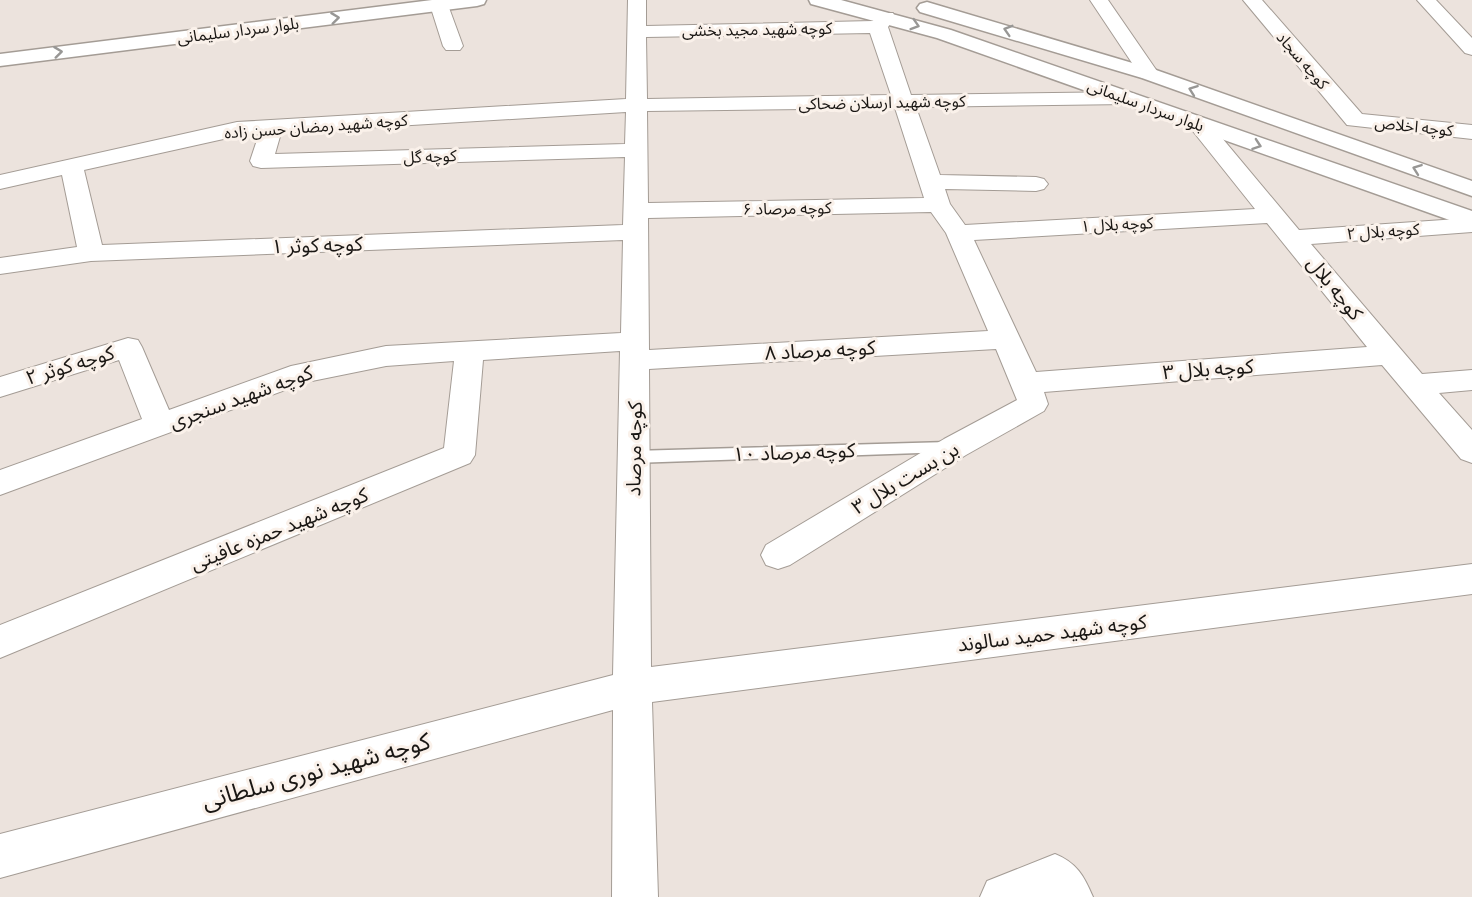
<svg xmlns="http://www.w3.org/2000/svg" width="1472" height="897" viewBox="0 0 1472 897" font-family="'Archivo Narrow','Noto Sans Arabic',sans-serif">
<rect width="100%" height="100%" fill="#ece3dd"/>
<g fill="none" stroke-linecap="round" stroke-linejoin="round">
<g stroke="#a49c95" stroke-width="3">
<path id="service" d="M948 442 953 443 955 447 953 451 948 452 633 463 628 461 625 457 628 453 633 451Z"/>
</g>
<g stroke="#a49c95" stroke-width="2">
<path id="minor" d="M441 0 448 5 463 46 460 50H446L443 46 430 5 433 1Z
M628 0H646V26L873 21 879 13H893L895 17 888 27 911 95 1128 92 1135 94 1138 98 1135 102 1128 104 916 107 940 175 1036 177 1044 179 1048 184 1044 189 1036 191 945 189 950 204 965 225 1255 209 1188 125 1191 120 1199 118 1207 120 1299 230 1472 218V232L1311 244 1422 374 1472 370V390L1439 393 1472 430V463L1461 459 1382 365 1044 392 1048 404 1044 411 966 455 790 565 778 569 766 565 761 555 766 545 944 439 1017 400 996 349 649 369 651 667 1472 564V594L652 702 658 897H612L613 710 0 878V834L613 675 620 351 483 360 475 455 470 463 0 658V625L444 448 454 361 386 366 307 382 0 495V470L142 419 119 360 0 397V377L128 338 138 340 142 347 169 410 291 366 386 346 621 333 623 240 91 261 0 274V258L77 247 62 175 0 189V175L237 122 626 99ZM870 33 891 95 647 99 646 37ZM895 108 924 198 648 203 647 111ZM626 112 625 144 275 154 281 133ZM259 134 250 161 253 166 261 168 625 157 623 225 102 245 84 170 237 136ZM931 212 946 233 988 331 649 350 648 218ZM1267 223 1367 347 1036 372 974 240Z
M1090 0H1108L1159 74 1156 78H1142Z
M1243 0H1262L1362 114 1472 125V139L1347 125Z
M1417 0H1436L1472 38V55L1465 53Z
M1055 854C1077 863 1084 876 1093 897H980L987 881Z"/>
</g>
<g stroke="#a49c95" stroke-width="3">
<path id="secondary" d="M432 0H486L484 4 477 6 0 66V54Z
M809 0H841L951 30 1472 211V228L937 38 811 4Z
M927 2 1156 70 1472 181V196L1142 78 920 12 917 8 920 4Z"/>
</g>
<use href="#service" fill="#fff" fill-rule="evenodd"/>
<use href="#minor" fill="#fff" fill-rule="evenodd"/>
<use href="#secondary" fill="#fff" fill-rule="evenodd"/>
</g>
<defs><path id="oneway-chevron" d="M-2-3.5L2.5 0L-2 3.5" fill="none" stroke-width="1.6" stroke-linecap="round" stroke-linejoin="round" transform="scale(1.5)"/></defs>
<g stroke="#989795">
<use href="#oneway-chevron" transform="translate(335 18) rotate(-7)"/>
<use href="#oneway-chevron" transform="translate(915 25) rotate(17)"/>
<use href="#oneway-chevron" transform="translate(1008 30) rotate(-163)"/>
<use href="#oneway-chevron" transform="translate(58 52) rotate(-7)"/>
<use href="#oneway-chevron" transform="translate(1193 90) rotate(-160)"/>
<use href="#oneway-chevron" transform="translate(1257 145) rotate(19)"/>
<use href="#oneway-chevron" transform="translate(1417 169) rotate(-160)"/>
</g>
<g text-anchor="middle" stroke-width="6" stroke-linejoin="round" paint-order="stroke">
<g font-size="16" fill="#1a1714" stroke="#faf1ea">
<text transform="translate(757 29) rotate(-1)" y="6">کوچه شهید مجید بخشی</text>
<text transform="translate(238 30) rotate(-7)" y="6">بلوار سردار سلیمانی</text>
<text transform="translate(1303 60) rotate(49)" y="6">کوچه سجاد</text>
<text transform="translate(882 102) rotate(-1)" y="6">کوچه شهید ارسلان ضحاکی</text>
<text transform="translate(1146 105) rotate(20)" y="6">بلوار سردار سلیمانی</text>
<text transform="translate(316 126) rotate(-4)" y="6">کوچه شهید رمضان حسن زاده</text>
<text transform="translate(1414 126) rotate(6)" y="6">کوچه اخلاص</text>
<text transform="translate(430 156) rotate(-2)" y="6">کوچه گل</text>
<text transform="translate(787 208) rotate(-1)" y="6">کوچه مرصاد ۶</text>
<text transform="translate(1117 224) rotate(-3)" y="6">کوچه بلال ۱</text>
<text transform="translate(1383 231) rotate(-4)" y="6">کوچه بلال ۲</text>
</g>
<g font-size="20" fill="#1a1714" stroke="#faf1ea">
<text transform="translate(317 245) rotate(-2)" y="7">کوچه کوثر ۱</text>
<text transform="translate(1335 288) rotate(51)" y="7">کوچه بلال</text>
<text transform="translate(820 350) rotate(-3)" y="7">کوچه مرصاد ۸</text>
<text transform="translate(70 365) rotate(-17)" y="7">کوچه کوثر ۲</text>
<text transform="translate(1208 369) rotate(-4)" y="7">کوچه بلال ۳</text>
<text transform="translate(241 397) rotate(-20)" y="7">کوچه شهید سنجری</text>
<text transform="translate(634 449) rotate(-89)" y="7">کوچه مرصاد</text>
<text transform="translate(794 452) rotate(-2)" y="7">کوچه مرصاد ۱۰</text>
<text transform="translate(905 478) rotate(-31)" y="7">بن بست بلال ۳</text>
<text transform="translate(279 529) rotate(-22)" y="7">کوچه شهید حمزه عافیتی</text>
<text transform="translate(1052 633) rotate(-7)" y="7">کوچه شهید حمید سالوند</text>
</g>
<g font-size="24" fill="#1a1714" stroke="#faf1ea">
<text transform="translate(316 771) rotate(-15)" y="8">کوچه شهید نوری سلطانی</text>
</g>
</g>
</svg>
